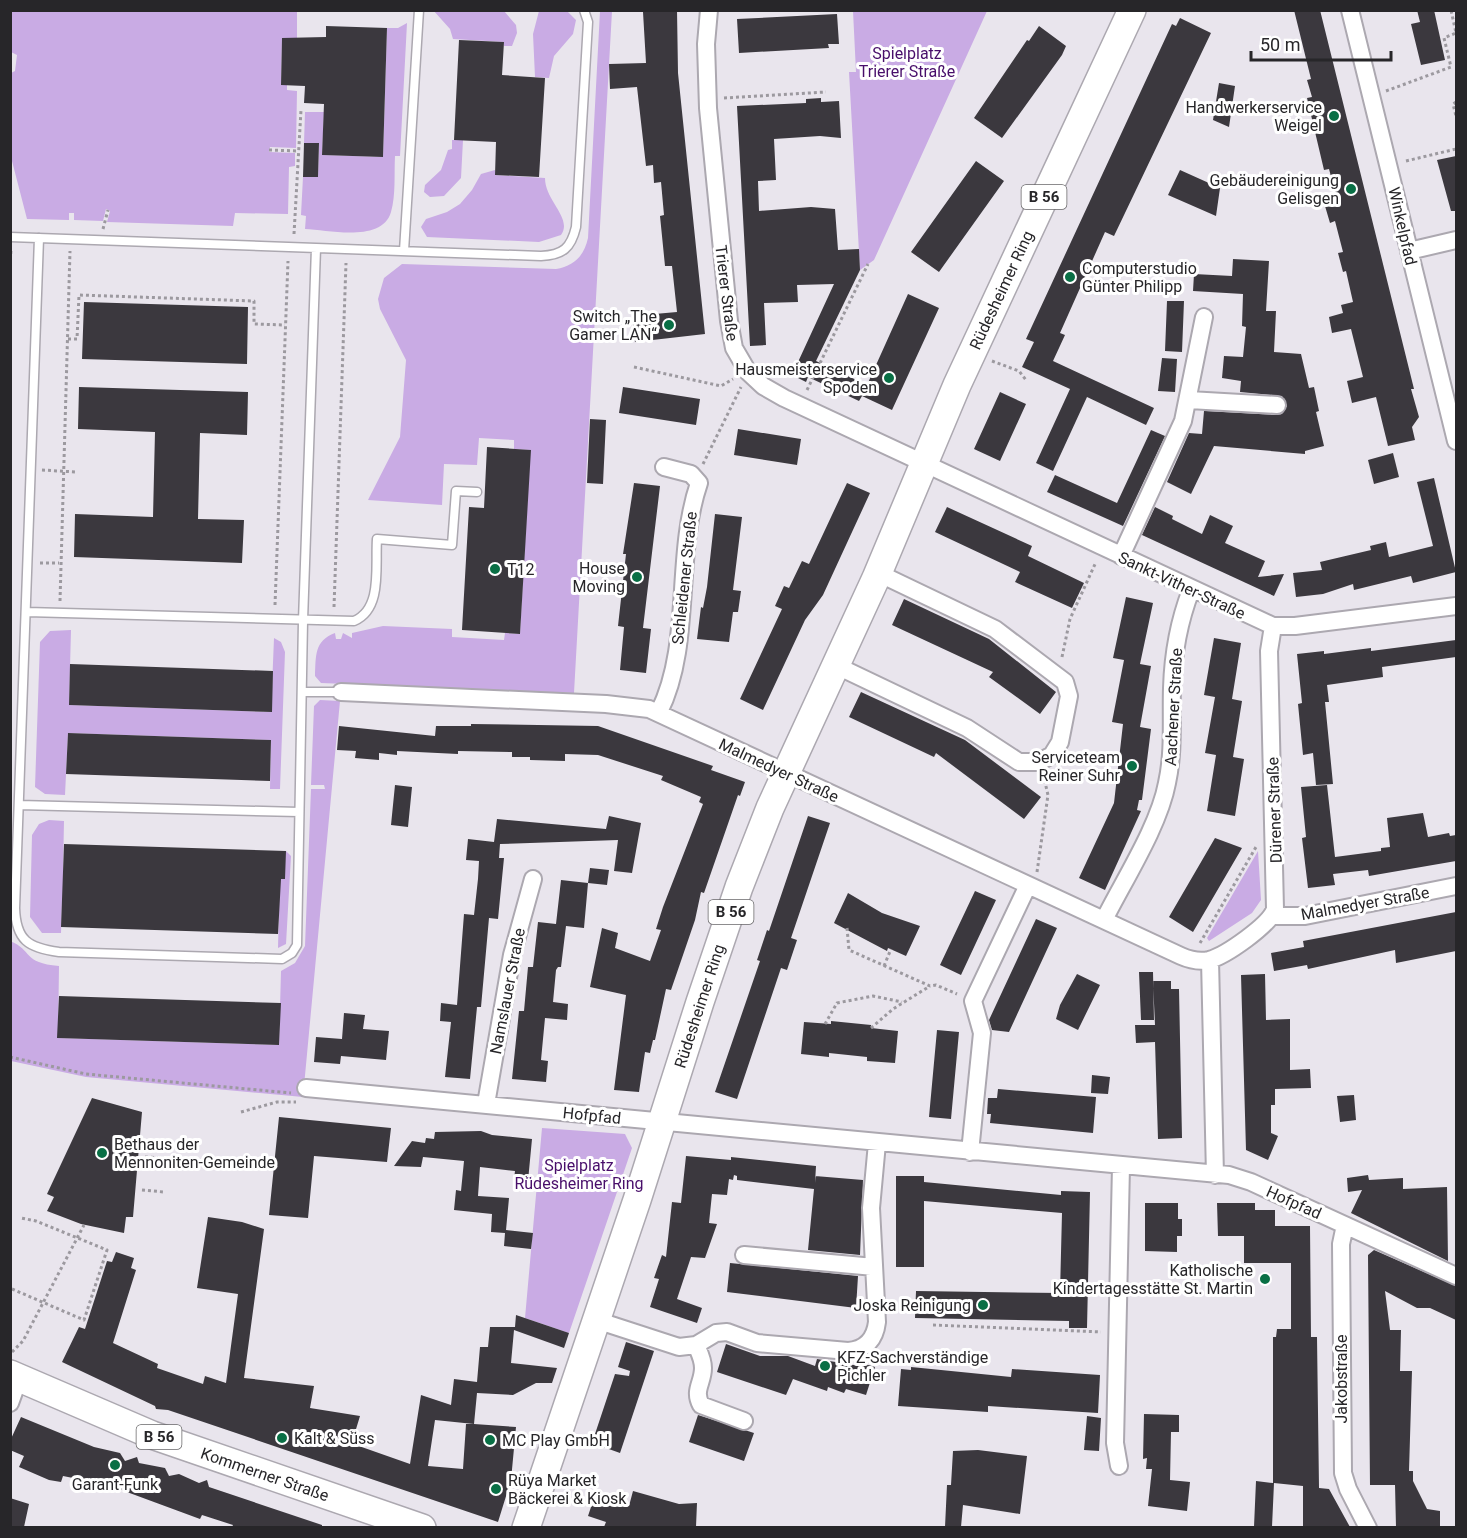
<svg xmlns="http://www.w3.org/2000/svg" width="1467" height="1538" viewBox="0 0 1467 1538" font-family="Roboto,sans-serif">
<rect width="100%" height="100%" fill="#e9e5ed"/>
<path fill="#c9abe4" d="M433 10 504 11 516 25 517 33 512 46H504V42L453 39 450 29Z
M10 11H297V39L282 38 281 84 287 85V90L297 91 296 148 270 147 269 152 295 153V166L289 167 288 214 235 213 233 226 107 222 110 211 106 209 103 221 74 220V213H69V220L27 219 12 161 11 73 15 71 17 55 11 52Z
M539 11H567L576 20 573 34 554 56 549 78 535 77 533 34Z
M600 11H612L574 693 321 683 315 676C316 656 314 641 335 633L336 639H341L343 633 352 638V633L383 626 452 629V637L504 640 505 633 520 634 530 450 514 449V440L479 438 477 465 444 464 442 505 368 500 400 437 406 360 380 309 378 299 384 278 402 264 556 269C574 266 584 256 588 238Z
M853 11H987L874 260 860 270 849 72H856Z
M407 23 400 156H395C394 174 396 195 391 212 382 243 329 230 305 229L306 216 301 215 303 177H318L319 143H304L305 112H324L322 155 383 157 387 28H398Z
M452 140H463L461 178 444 196 430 197 424 192 425 185 441 170 448 150 452 149Z
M495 170V175L545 178C545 201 573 218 561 235L539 242 427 237 421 227 426 219 447 212 460 204 472 190 481 174Z
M71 630 69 705 271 712 274 638 281 642 285 652 280 789H270L271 740 68 733 65 795 45 794 35 787 40 642 50 631Z
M320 700 340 701 303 1097 86 1077 11 1061 10 941C33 950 22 963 59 966L58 1038 279 1045 281 971 295 963 305 946 311 789H325L324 785H311L314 706Z
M49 820 64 821 63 871 286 851 291 856 286 944 278 948 279 906 62 899 61 933H42L30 917 32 835 39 824Z
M1258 851 1261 900 1252 913 1209 941 1207 938Z
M542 1128 625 1134 632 1148 569 1333 525 1318Z"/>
<path fill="#3b383e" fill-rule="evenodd" d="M677 10 678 73 705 334 635 342 632 316 677 312 672 266H665L660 216 664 215 661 182 654 183 653 165 646 166 637 87 610 89 609 64 646 63 643 12Z
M1294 10H1320L1414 389H1411L1419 417 1412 427 1415 440 1388 446 1376 397 1352 403 1347 381 1363 377 1351 329 1332 333 1329 317 1343 313 1341 305 1353 302 1346 271 1343 272 1338 253 1343 252 1335 221 1330 223 1325 206 1338 203 1329 169 1324 170 1307 98 1312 97 1307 80 1311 79Z
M1417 10H1434L1445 60 1421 65 1411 24 1420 22Z
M837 14 839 44H828L829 48 739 53 737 19Z
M1180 18 1211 33 1114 236 1105 232 1060 333 1065 335 1053 361 1154 408 1146 425 1087 397 1053 471 1036 463 1070 389 1022 367 1034 342 1026 339 1172 24 1176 26Z
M326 26 387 28 383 157 322 155 324 104 304 103 305 86 281 85 282 38 326 37Z
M1039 26 1066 46 1062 55 1002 138 974 118 1027 40 1029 41Z
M459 40 504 42 502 75 545 78 539 177 495 175 496 142 454 140Z
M1219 83 1235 86 1229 127 1213 120Z
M821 98V102L839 101 841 138 820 136 774 139 776 180 758 181 759 211 811 207 835 209 838 250 859 249 860 270 816 361 867 385 908 294 939 308 892 410 862 396 859 401 808 377 806 382 792 375 834 284 797 285 798 302 764 303 766 345 750 346 737 106 806 103V99Z
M304 143H319L318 177H303Z
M1456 156V211H1451L1437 160Z
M976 161 1004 181 939 272 911 252Z
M1180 170 1220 188 1216 216 1168 195Z
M1233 259 1269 261 1266 311H1276L1274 352 1301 354 1309 388 1314 387 1319 411 1316 412 1324 446 1305 451V454L1214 446 1191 494 1167 482 1189 433 1202 434 1204 411 1276 415 1282 414 1287 406 1282 396 1240 392 1241 381 1222 378 1224 356 1243 357 1246 327 1242 326 1243 294 1193 291 1194 274 1232 276Z
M1167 301H1184L1182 352 1165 351Z
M84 302 248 307 247 364 82 359Z
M1162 358 1177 359 1175 392 1158 391Z
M79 387 248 392 247 435 200 433 198 519 244 520 242 563 74 557 75 514 153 517 155 432 78 429Z
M623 387 700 399 696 425 619 413Z
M1000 392 1026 404 1000 461 974 449Z
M590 419 606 420 603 484 587 483Z
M738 429 801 439 797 465 734 455Z
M1151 430 1165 436 1123 526 1047 492 1055 475 1117 503Z
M487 447 531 450 520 634 462 630 469 507 484 508Z
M1393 453 1399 477 1374 484 1368 460Z
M1434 478 1456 572 1413 583 1411 576 1354 590 1353 584 1323 594 1296 597 1293 573 1322 570 1320 562 1371 550 1370 546 1386 542 1389 557 1433 546 1417 482Z
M634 483 660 486 643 628 651 629 646 673 620 670 624 627 618 626 626 554H623Z
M847 483 870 493 823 595 805 620 763 710 740 699 782 609 775 606 784 586 789 588 802 561 809 564Z
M947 507 1032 546 1028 556 1084 583 1072 608 1015 582 1020 572 935 532Z
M1155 507 1173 516 1172 519 1202 534 1210 515 1233 526 1225 543 1265 561 1258 577 1284 574 1274 596 1142 535Z
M715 514 742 517 733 590 741 591 738 612H733L729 642 697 639 701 607 703 608 707 587Z
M1126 597 1153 603 1140 664 1151 666 1140 727 1151 729 1142 800H1139L1137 810 1141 811 1105 890 1079 878 1114 803 1123 724 1112 722 1124 660 1113 658Z
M904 599 989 639 1056 692 1040 714 989 677 993 672 892 625Z
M1214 638 1241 643 1232 699 1242 701 1233 757 1244 759 1235 816 1207 811 1216 755 1205 753 1215 697 1204 695Z
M1456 640V657L1382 667 1383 677 1327 685 1329 702H1325L1333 784 1316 785 1313 753 1303 755 1298 704 1302 703 1297 654 1324 651V654L1371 648V651Z
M70 664 273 671 272 712 69 705Z
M861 692 965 740 1041 797 1024 819 936 753 934 757 849 717Z
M471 724 598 726 713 766 711 770 745 782 740 796 738 795 704 893 701 892 695 920 671 990 666 989 655 1040H653L650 1053 645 1052 639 1092 614 1090 626 995 590 987 602 928 618 933 615 948 650 961 661 930 656 929 663 907 703 804 699 802 701 797 661 780 663 776 598 755 565 754V761L530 760V757H512V752L458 751V754L397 751V755L379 753V760L355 758 356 751 337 750 339 726 435 736 436 726H471Z
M68 733 271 740 270 781 66 774Z
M395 785 412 787 408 827 391 825Z
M1327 785 1335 857 1381 851V848L1390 847 1387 818 1423 813 1428 837 1449 833 1450 836 1456 835V861L1369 876 1368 870 1333 874 1335 885 1308 888 1302 838 1306 837 1301 787Z
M609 816 641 823 632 873 614 871 618 840 500 844 499 858H504L498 919 489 918 481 1007H477L470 1079 445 1077 451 1022 440 1021 441 1003 457 1005 464 914 474 915 478 879 479 861 466 860 468 839 494 842 497 819 606 829Z
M808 816 830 823 791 938 797 940 787 970 781 968 737 1099 715 1092 760 961 757 960 767 930 769 931Z
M1215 838 1242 848 1193 932 1169 917Z
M64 844 286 851 285 879H281L278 934 61 927Z
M590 868 609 870 607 885 588 883Z
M561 880 588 883 584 928 566 926 561 967H558L556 970 553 1002 568 1004 567 1020 545 1018 541 1060 548 1061 546 1082 512 1079 519 1011H524L528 967H533L538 922 556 924Z
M975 891 996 900 961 975 940 965Z
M848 893 882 913 920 926 906 956 888 948 887 951 834 923Z
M1456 912V951L1396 963 1395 950 1308 969 1307 965 1274 971 1271 953 1304 947 1303 941Z
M1036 919 1057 928 1009 1032 992 1030 989 1020Z
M1139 972H1153L1154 1020H1141Z
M1077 974 1100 985 1078 1030 1056 1019 1060 1005Z
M1265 974 1266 1020 1290 1019V1070L1310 1069 1311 1088 1275 1089V1105H1271V1133L1278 1136 1268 1160 1246 1150 1241 975Z
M1153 981H1171V989H1179L1182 1138 1158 1139 1155 1042 1136 1043 1135 1025H1155Z
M59 996 281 1003 279 1045 57 1038Z
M344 1013 365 1015 363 1029 389 1031 386 1060 341 1056 340 1064 314 1062 316 1037 342 1039Z
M831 1021 871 1025V1028L898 1031 895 1063 867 1061V1057L829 1053V1057L801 1054 804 1022 831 1024Z
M937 1030 959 1032 951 1119 929 1117Z
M1092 1075 1110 1077 1108 1094 1091 1093Z
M998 1089 1096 1097 1093 1133 990 1123 991 1114H987L988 1098H997Z
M1354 1095 1356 1120 1340 1122 1337 1096Z
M92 1098 142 1112 133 1217H126L124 1233 81 1224 47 1211 54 1197 47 1194Z
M279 1117 391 1128 387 1162 314 1156 308 1218 269 1215Z
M481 1131 492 1135 532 1139 528 1181 514 1179 515 1171 480 1167 478 1196 509 1198 506 1230 533 1233 531 1249 504 1246 505 1233 491 1232 492 1214 454 1210 456 1190 461 1191 464 1161 423 1157 421 1167 394 1166 412 1141 425 1143 426 1138 434 1139 435 1132Z
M686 1156 731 1160V1157L816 1166 815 1183V1176L863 1180 860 1255 808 1250 814 1189 737 1180V1176L734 1175 733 1180 729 1179 727 1195 712 1194 709 1223 717 1224 705 1258 691 1257 677 1299 702 1308 697 1323 650 1307 659 1279 654 1278 662 1255 666 1257 672 1202 681 1203Z
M1368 1175 1369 1180 1403 1178V1189L1447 1187 1448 1261 1351 1213 1362 1190 1348 1192 1347 1178Z
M896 1176H924V1182L1061 1195V1191L1090 1192 1087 1328H1069V1321L915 1318 916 1291 1060 1293 1062 1213 924 1201V1267H896Z
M1145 1203H1178V1219H1182V1236H1177V1252L1145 1251Z
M1217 1203H1255V1210H1275V1226H1310L1311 1337H1317L1319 1488 1329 1489 1350 1527H1303V1486L1274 1483 1272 1527H1254L1256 1481 1273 1483V1337H1276L1277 1329H1291V1263H1244V1236H1218Z
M208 1217 242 1222 264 1229 244 1378 314 1386 310 1408 360 1416 353 1439 358 1441 356 1445 410 1464 421 1395 451 1405 454 1379 477 1382 480 1347H488L490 1327H515L516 1315 569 1333 564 1348 514 1330 511 1363 557 1368 552 1383H536L513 1395 477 1393 474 1424 516 1427 511 1480 498 1522 168 1410 156 1409 155 1406 62 1362 79 1327 85 1329 107 1261 112 1262 116 1252 134 1258 131 1268 136 1270 113 1343 158 1364 157 1368 203 1384 205 1376 226 1383 238 1294 197 1288ZM435 1420 474 1424H466L463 1469 428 1466Z
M1374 1250 1456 1286V1320L1430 1308H1417L1385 1291 1390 1330H1401L1400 1371H1412L1409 1471H1413V1481L1427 1509 1440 1511V1527H1396L1395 1485H1370L1368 1255Z
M730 1263 858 1276 856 1308 727 1292Z
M626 1342 654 1351 620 1453 592 1443 615 1374 629 1376 630 1371 618 1367Z
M726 1344 760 1356H788L815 1366 817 1359 854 1365 855 1361 875 1367 866 1395 846 1389 844 1393 828 1387 827 1391 793 1379 786 1395 717 1372Z
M911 1367 1011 1377 1012 1369 1100 1375 1098 1413 988 1406V1412L898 1406 901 1369 911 1370Z
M1144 1414 1179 1415V1432H1171L1170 1480 1190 1482 1187 1511 1148 1506 1152 1469H1146L1147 1458 1143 1459Z
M698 1415 754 1433 744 1461 689 1442Z
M1087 1416 1101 1418 1099 1451 1084 1450Z
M21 1417 94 1447 120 1453 125 1461 137 1457 139 1463 165 1468 169 1476 179 1474 199 1483 207 1480 209 1487 322 1525V1527H232L233 1525 202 1515 200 1519 89 1478 88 1481 63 1476 61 1482 49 1480 19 1467 24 1456 10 1450V1441Z
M978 1450 1027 1456 1020 1514 963 1505 961 1527H945L947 1485H951L953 1451Z
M633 1491 679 1504 697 1503 696 1527H604L606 1522 588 1516 595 1495 629 1506Z
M10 1498 29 1504 24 1527H10Z"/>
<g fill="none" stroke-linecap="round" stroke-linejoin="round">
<g stroke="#aca8b0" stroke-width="11">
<path id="lane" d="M10 237 541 256C563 255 571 248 576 227L588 22 584 10
M39 238 15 908C16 940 28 948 59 952L282 959 292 953 297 945 303 621 316 248
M404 251 419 10
M27 612 354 621C383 609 375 566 377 539L452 545 456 491 477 492
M302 692H341
M19 805 299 812"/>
</g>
<g stroke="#aca8b0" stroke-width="20">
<path id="street" d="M709 10 706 44 708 108 729 321 734 348 748 372 763 386 784 398 1273 626H1295L1456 606
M1350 10 1456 441
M1409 251 1456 240
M1189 400 1277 405
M1121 556 1183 421 1204 317
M835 665 967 728 1019 762H1039L1052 755 1060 742 1069 696 1065 682 995 629 878 573
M341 692 606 704 649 709 1181 956C1190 960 1199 962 1209 960 1225 956 1270 925 1275 909L1269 651 1273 626
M659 712C693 644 674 556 699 483L691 474 664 467
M1273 916H1305L1456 886
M1104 920C1124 880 1159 826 1167 783 1174 751 1171 720 1172 688 1173 654 1179 621 1191 590
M1210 960 1215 1175
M306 1088 1229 1175 1251 1182 1456 1276
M486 1104 512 955 533 879
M970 1152 982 1033 973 1001 1028 885
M1345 1225 1341 1244 1343 1473 1348 1489 1368 1528
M744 1255 874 1267
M596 1320 679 1347 696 1345 716 1333 727 1332 757 1343 848 1351C866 1350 875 1339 877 1322L871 1208 877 1143
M696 1345C699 1352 703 1359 703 1368 703 1383 693 1390 701 1405L744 1421
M10 1403 19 1378
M1119 1466 1115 1443 1121 1166"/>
</g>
<g stroke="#aca8b0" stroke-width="30">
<path id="primary" d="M10 1374 152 1435 422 1528
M526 1528 637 1200 700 1002 739 887 770 808 876 578 957 385 1132 10"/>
</g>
<path stroke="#9c999f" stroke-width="3" stroke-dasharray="3 3" stroke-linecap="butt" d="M1386 91 1451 67 1444 38 1456 33 1451 10
M724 98 826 92
M1456 102 1453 104 1456 116
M269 150 299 151
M1406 161 1456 149
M103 229 108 210
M294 234 301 110
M10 266 11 250
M68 339H77L79 295 254 301V324L285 325
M992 361 1019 371 1026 380
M634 367 721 386 733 379
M807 390 868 264
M703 464 741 387
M42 470 76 472
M40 563H59
M60 601 70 251
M275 605 288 261
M334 607 346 263
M1062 657 1070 619 1096 562
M1037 872 1048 795 1044 778
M847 928 849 950 930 986 936 985 957 994
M1200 943 1256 847
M884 966 891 949
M825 1024 837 1003 873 996 902 1002
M871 1028 893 1009 930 986
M10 1057 86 1074 291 1093
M241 1112 277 1102H296
M145 1157 167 1158
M142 1190 164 1192
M12 1289 84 1320 107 1250 36 1221 21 1218
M933 1325 1101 1332
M12 1352 23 1341 84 1225"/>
<use href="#lane" stroke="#fff" stroke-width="8"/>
<use href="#street" stroke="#fff" stroke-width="16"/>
<use href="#primary" stroke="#fff" stroke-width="27"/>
</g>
<g fill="#096f45" stroke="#fff" stroke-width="2">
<circle cx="1334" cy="116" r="6"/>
<circle cx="1351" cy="189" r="6"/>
<circle cx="1070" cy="277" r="6"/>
<circle cx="669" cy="325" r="6"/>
<circle cx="889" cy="378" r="6"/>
<circle cx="495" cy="569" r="6"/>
<circle cx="637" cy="577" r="6"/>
<circle cx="1132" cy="766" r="6"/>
<circle cx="102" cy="1153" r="6"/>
<circle cx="1265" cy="1279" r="6"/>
<circle cx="983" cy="1305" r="6"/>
<circle cx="825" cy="1366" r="6"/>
<circle cx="282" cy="1438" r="6"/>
<circle cx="490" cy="1440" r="6"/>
<circle cx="115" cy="1465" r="6"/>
<circle cx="496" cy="1489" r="6"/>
</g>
<g text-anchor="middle" stroke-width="6" stroke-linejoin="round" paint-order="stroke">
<g fill="#fff" stroke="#686769" stroke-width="1.5">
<rect x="1021.5" y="185" width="45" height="24" rx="4.5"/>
<rect x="708.5" y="900" width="45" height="24" rx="4.5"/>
<rect x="136.5" y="1425" width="45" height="24" rx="4.5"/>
</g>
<g font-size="15" font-weight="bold" fill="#272629">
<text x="1044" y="202">B 56</text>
<text x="731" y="917">B 56</text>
<text x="159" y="1442">B 56</text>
</g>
<g font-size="16" fill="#480e6a" stroke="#fff">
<text x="907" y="59">Spielplatz<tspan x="907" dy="18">Trierer Straße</tspan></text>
<text x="579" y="1171">Spielplatz<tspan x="579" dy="18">Rüdesheimer Ring</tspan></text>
</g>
<g font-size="16" fill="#272629" stroke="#fff" text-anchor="end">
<text x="1322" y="113">Handwerkerservice<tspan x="1322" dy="18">Weigel</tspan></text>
<text x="1339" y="186">Gebäudereinigung<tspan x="1339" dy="18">Gelisgen</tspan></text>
<text x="1082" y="274" text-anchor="start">Computerstudio<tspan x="1082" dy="18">Günter Philipp</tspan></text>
<text x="657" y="322">Switch „The<tspan x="657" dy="18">Gamer LAN“</tspan></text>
<text x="877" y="375">Hausmeisterservice<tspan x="877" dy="18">Spoden</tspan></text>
<text x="625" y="574">House<tspan x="625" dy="18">Moving</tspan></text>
<text x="507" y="575" text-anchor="start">T12</text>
<text x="1120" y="763">Serviceteam<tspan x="1120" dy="18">Reiner Suhr</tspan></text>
<text x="114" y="1150" text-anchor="start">Bethaus der<tspan x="114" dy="18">Mennoniten-Gemeinde</tspan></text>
<text x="1253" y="1276">Katholische<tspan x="1253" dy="18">Kindertagesstätte St. Martin</tspan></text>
<text x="971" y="1311">Joska Reinigung</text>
<text x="837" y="1363" text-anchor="start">KFZ-Sachverständige<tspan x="837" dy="18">Pichler</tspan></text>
<text x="294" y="1444" text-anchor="start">Kalt &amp; Süss</text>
<text x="502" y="1446" text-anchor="start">MC Play GmbH</text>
<text x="508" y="1486" text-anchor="start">Rüya Market<tspan x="508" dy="18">Bäckerei &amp; Kiosk</tspan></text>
<text x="115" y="1490" text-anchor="middle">Garant-Funk</text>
</g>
<g font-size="16" fill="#272629" stroke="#fff">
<text transform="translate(1403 226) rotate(77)" y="6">Winkelpfad</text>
<text transform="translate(1001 290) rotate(-65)" y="6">Rüdesheimer Ring</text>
<text transform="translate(727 293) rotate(83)" y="6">Trierer Straße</text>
<text transform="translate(684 578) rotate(-84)" y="6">Schleidener Straße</text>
<text transform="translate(1182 585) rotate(25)" y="6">Sankt-Vither-Straße</text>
<text transform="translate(1173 707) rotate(-87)" y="6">Aachener Straße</text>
<text transform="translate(779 770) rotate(25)" y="6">Malmedyer Straße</text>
<text transform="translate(1274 810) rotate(-92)" y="6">Dürener Straße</text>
<text transform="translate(1365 903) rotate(-10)" y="6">Malmedyer Straße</text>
<text transform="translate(507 991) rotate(-79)" y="6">Namslauer Straße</text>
<text transform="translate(699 1006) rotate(-72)" y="6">Rüdesheimer Ring</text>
<text transform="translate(592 1115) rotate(6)" y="6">Hofpfad</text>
<text transform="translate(1294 1202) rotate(24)" y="6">Hofpfad</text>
<text transform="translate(1341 1379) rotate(-90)" y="6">Jakobstraße</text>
<text transform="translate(265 1474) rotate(19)" y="6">Kommerner Straße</text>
</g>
</g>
<rect width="1467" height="1538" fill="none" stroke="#272629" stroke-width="24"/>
<path d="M1251 51v9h140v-9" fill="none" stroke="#272629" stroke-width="3"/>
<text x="1260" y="51" font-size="18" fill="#272629" stroke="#ffffff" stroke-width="4.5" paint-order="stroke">50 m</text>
</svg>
